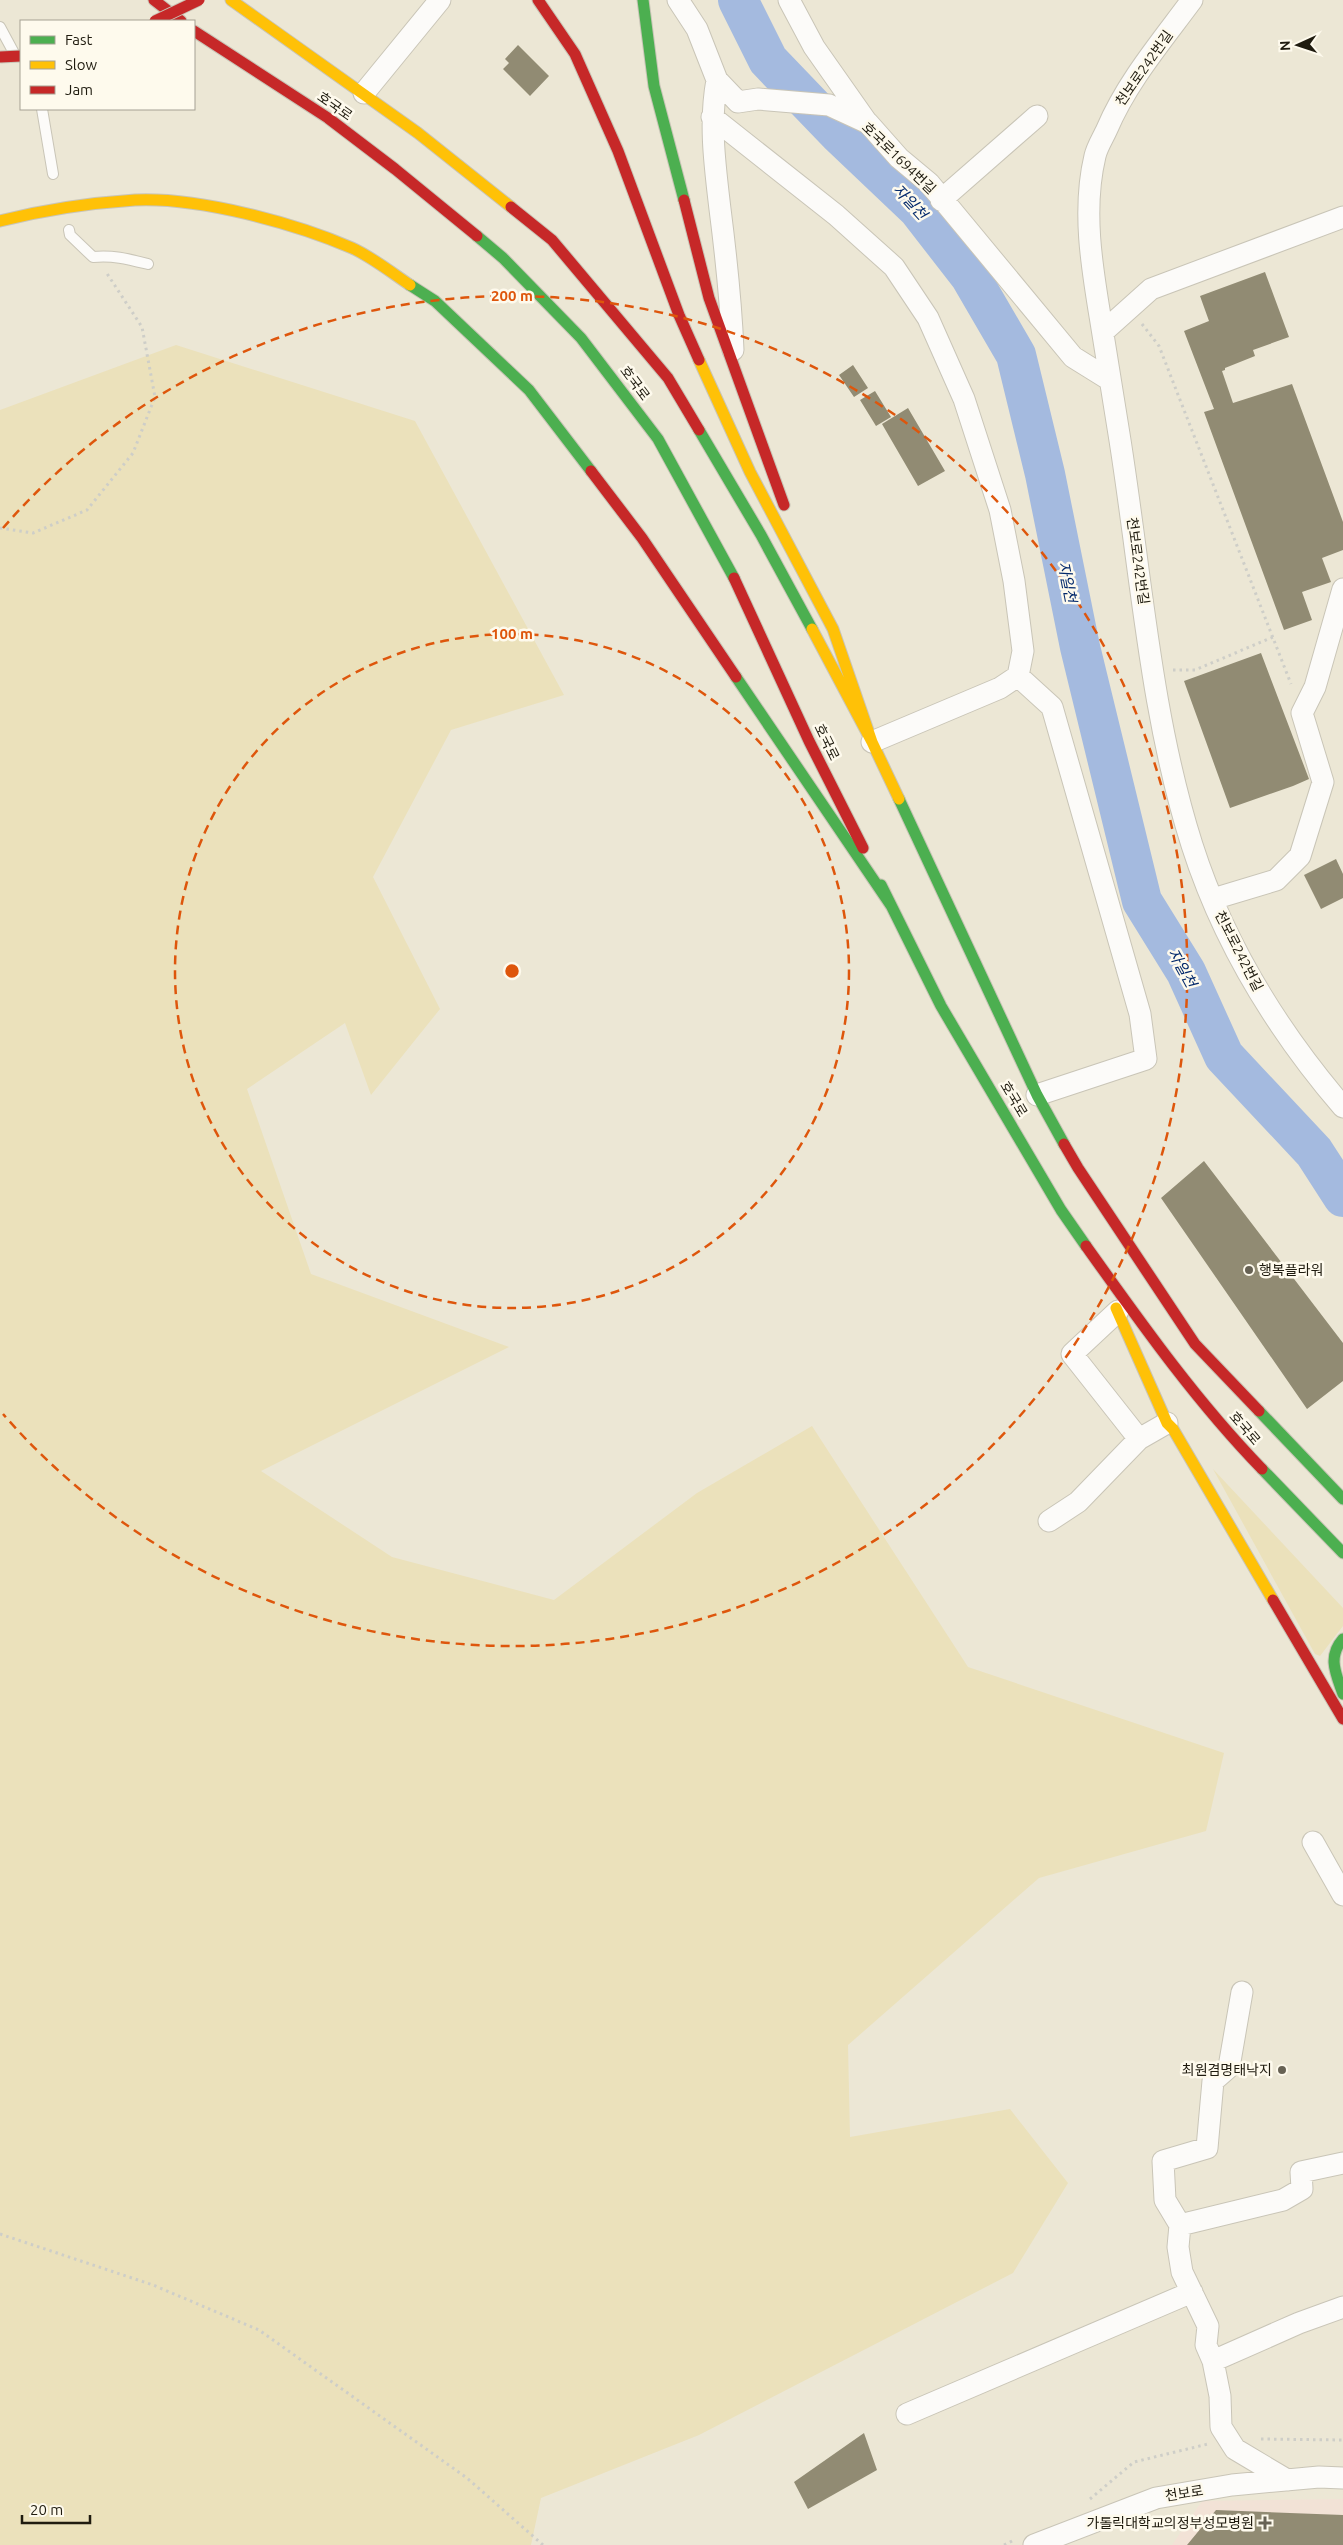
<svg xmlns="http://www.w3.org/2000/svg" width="1343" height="2545" viewBox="0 0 1343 2545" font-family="Ubuntu,'Noto Sans KR',sans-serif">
<rect width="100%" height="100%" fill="#ece7d5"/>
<path fill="#f2e2d6" d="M1343 2499V2545H1172L1202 2501Z"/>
<path fill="#ebe1bb" d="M176 345 415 421 564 695 451 730 373 877 440 1009 371 1095 345 1023 247 1089 311 1274 509 1347 261 1471 392 1557 554 1600 697 1493 812 1426 968 1667 1224 1753 1206 1831 1039 1878 848 2045 850 2137 1010 2109 1068 2183 1013 2273 699 2435 541 2498 531 2545H0V410Z
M1213 1469 1343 1608V1626L1320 1656 1315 1654Z"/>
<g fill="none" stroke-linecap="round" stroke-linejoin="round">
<path stroke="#a4badf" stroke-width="40" d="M738 0 768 60 838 133 918 209 970 276 1016 355 1045 474 1080 647 1142 901 1186 972 1224 1056 1314 1152 1343 1197"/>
</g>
<path fill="#918b73" d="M518 45 549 76 530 96 503 69 509 63 505 59Z
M1265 272 1289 337 1253 350 1255 356 1225 368V370L1222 371 1233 403 1292 384 1343 522V550L1322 558 1331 582 1302 592 1312 620 1284 630 1204 412 1214 409 1184 331 1209 321 1200 296Z
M853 365 868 388 854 397 839 375Z
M875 391 891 417 876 426 860 400Z
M908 408 945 471 918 486 882 424Z
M1261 653 1309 779 1293 786 1230 808 1184 681Z
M1336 859 1343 874V898L1321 909 1304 875Z
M1204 1161 1343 1343V1381L1307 1409 1161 1198Z
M864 2433 877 2470 808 2509 794 2482Z
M1216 2510 1343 2515V2545H1187Z"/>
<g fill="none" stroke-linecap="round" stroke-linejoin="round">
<g stroke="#c9c5b7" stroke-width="12">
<path id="lane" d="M0 27 14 53
M42 109 53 174
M69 230 70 235 93 257C113 255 128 259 148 264"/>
</g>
<g stroke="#c9c5b7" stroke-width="23">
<path id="street" d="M678 0 697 29 717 80 738 102 758 99 829 105 868 123 899 158 929 183 1073 357 1110 380
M789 0 814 47 866 121
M1192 0C1161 42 1127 82 1107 129 1103 138 1097 147 1095 156 1082 210 1092 268 1101 322 1107 360 1113 397 1119 434 1141 571 1150 713 1192 845 1223 942 1277 1030 1343 1107
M717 80C709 123 715 166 720 209 726 256 731 303 733 350
M364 93 440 0
M712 117 836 215 894 267 928 318 964 399 1000 510 1014 581 1023 651 1018 676 1000 688 872 742
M941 200 1037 116
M1103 332 1151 289 1343 217
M1018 676 1052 707 1140 1014 1146 1059 1037 1095
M1213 899 1276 880 1300 856 1323 782 1302 713 1315 687 1343 589
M1118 1311 1072 1354 1139 1439
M1049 1521 1078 1502 1139 1439 1167 1423
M1313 1842 1343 1895
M1180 2225 1165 2200 1163 2161 1207 2148 1213 2081 1229 2067 1242 1992
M1213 2361 1299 2323 1343 2307
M907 2414 1192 2292
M1287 2480 1235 2449 1221 2427 1220 2396 1213 2361 1206 2345 1208 2326 1182 2272 1178 2247 1180 2225 1283 2200 1302 2189 1301 2172 1343 2163
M1034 2545 1156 2498 1232 2485 1319 2477 1343 2478"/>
</g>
<g stroke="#c9c5b7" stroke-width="13">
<path id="fast" d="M643 0 654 86 684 200
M477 236 503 258 581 338 658 439 734 578
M410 285 435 301 529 390 591 471
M699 430 761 535 812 629
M736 677 892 907
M899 799 1037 1095 1064 1144
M881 885 941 1006 1061 1210 1086 1246
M1259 1411 1343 1499
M1262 1469 1343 1553
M1343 1639C1327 1657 1336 1674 1343 1694"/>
</g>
<g stroke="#c9c5b7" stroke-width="13">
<path id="slow" d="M231 0 418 133 511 207
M0 221C43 210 90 203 135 200 199 197 294 223 352 248 372 257 392 273 410 285
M699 360 750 472 833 629 872 742
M812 629 872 742 899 799
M1116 1308 1167 1423 1173 1429 1273 1600"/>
</g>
<g stroke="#c9c5b7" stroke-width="13">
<path id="jam" d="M154 0 181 21
M538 0 575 54 618 151 679 315 699 360
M194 31 328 118 395 169 477 236
M684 200 709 298 784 505
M511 207 552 240 668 378 699 430
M591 471 642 538 736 677
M734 578 809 741 863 848
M1064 1144 1078 1168 1195 1344 1259 1411
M1086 1246C1141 1323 1196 1401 1262 1469
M1273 1600 1343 1719"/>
</g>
<path stroke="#cecec8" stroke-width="3" stroke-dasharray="2.5 4" stroke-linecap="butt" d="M1142 324 1159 346 1291 684
M0 528 33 533 87 510 133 453 155 397 142 327 106 272
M1173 670H1195L1273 637
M0 2234 153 2285 259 2330 467 2478 543 2545
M1261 2439 1343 2440
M1090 2499 1134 2462 1208 2444
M1004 2545 1014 2540"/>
<use href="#lane" stroke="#fcfbf9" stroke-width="10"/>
<use href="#street" stroke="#fcfbf9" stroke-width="21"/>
<use href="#fast" stroke="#4caf50" stroke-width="11"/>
<use href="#slow" stroke="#ffc107" stroke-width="11"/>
<use href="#jam" stroke="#c62828" stroke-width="11"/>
<g stroke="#c9c5b7" stroke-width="13" stroke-linecap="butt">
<path id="jam-bridge" d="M155 21 199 0
M0 57 21 56"/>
</g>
<use href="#jam-bridge" stroke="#c62828" stroke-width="11"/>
</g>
<g fill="none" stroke="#de560c" stroke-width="2.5" stroke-dasharray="9 6">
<circle cx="512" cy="971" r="337"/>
<path d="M3 528A675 675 0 1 1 3 1414"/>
</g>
<g fill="#676254" stroke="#fefaed" stroke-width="2">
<circle cx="1249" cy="1270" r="5"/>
<circle cx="1282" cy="2070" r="5"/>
<path d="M1262.5 2515.5h5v5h5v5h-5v5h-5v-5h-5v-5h5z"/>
</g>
<g text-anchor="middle" stroke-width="5" stroke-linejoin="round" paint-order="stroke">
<g font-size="14" fill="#1f1b0f" stroke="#fefaed">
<text transform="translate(1144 68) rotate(-55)" y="5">천보로242번길</text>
<text transform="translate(335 106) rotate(35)" y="5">호국로</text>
<text transform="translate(899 158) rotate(44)" y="5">호국로1694번길</text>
<text transform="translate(635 383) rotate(53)" y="5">호국로</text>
<text transform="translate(1138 561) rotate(82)" y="5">천보로242번길</text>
<text transform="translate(827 742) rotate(64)" y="5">호국로</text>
<text transform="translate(1239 951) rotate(63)" y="5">천보로242번길</text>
<text transform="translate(1014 1099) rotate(59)" y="5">호국로</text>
<text transform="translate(1245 1428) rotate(49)" y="5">호국로</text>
<text transform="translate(1184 2493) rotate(-9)" y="5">천보로</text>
</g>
<g font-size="14" fill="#1f1b0f" stroke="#fefaed" text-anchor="end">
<text x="1259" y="1275" text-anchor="start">행복플라워</text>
<text x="1272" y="2075">최원겸명태낙지</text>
<text x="1254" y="2528">가톨릭대학교의정부성모병원</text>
</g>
<g font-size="15" font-style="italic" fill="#02286b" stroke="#fefaed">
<text transform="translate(910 202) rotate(47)" y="5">자일천</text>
<text transform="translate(1067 582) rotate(79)" y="5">자일천</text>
<text transform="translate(1182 968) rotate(61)" y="5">자일천</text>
</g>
</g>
<circle cx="512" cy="971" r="8" fill="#de560c" stroke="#fefaed" stroke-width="2.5"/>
<g font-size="15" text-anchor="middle" font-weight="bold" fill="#de560c" stroke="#fefaed" stroke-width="5" stroke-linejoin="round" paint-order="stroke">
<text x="512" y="301">200 m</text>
<text x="512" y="639">100 m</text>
</g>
<rect x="20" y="20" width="175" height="90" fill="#fefaed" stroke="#a5a194"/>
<rect x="30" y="36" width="25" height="8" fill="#4caf50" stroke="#a5a194"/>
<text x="65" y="45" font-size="15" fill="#1f1b0f">Fast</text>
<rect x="30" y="61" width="25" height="8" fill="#ffc107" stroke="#a5a194"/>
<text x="65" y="70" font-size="15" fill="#1f1b0f">Slow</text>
<rect x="30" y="86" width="25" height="8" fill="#c62828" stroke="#a5a194"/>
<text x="65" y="95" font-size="15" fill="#1f1b0f">Jam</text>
<g transform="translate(1298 45) rotate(267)" stroke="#fefaed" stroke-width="4" paint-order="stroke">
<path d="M0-4L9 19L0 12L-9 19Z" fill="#1f1b0f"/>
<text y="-8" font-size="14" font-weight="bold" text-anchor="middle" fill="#1f1b0f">N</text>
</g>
<path d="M22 2515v8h68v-8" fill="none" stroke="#1f1b0f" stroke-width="2.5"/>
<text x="30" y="2515" font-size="15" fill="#1f1b0f" stroke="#fefaed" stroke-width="4" paint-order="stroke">20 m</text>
</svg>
